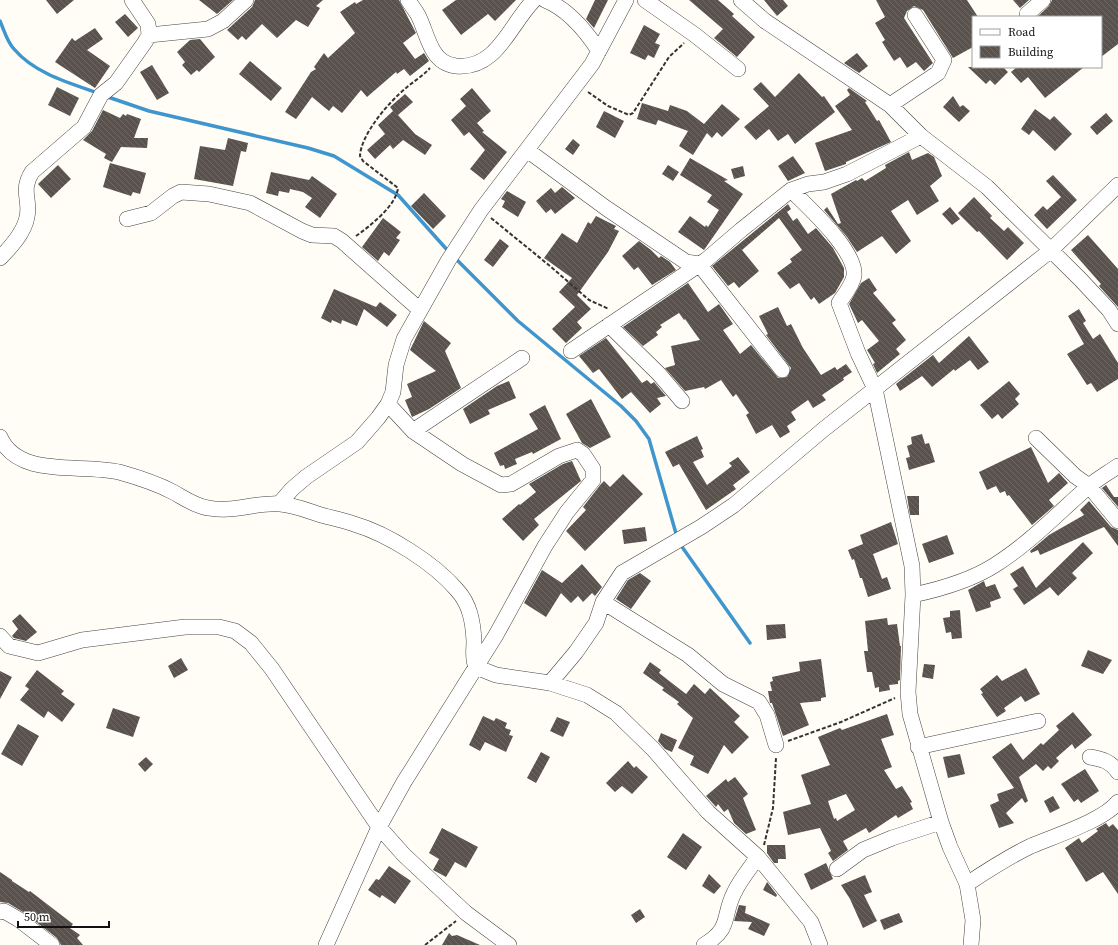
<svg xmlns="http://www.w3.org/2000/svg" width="1118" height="945" viewBox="0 0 1118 945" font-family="'Source Serif 4',serif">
<defs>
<pattern id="building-back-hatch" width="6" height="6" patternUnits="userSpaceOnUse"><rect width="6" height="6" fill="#5a524d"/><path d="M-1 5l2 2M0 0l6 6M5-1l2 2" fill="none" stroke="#6d6662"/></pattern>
</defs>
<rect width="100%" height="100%" fill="#fffdf5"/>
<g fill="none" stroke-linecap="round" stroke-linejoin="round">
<path stroke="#3f96cf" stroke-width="3.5" d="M0 21C4 30 7 42 14 49 34 73 69 83 98 93
M105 96 149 111 308 148 334 156 398 195 449 252
M455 258 518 321 621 406 636 421 649 439 677 537
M680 544 750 643"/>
</g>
<path fill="url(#building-back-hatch)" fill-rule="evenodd" d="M46 0H74L57 14Z
M199 0H233L217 14Z
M255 0H323L316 6 320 8 308 27 296 20 277 38 262 24 246 40 242 36 238 40 227 30 252 7Z
M363 0H399L416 33 403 43 415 59 424 53 429 61 410 76 404 69 397 74 396 72 367 97 361 90 342 113 333 106 329 111 312 97 296 119 285 112 311 72 316 69 314 67 324 53 328 58 355 33 340 12 355 2 356 4Z
M456 0H516L495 21 488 14 461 35 442 10Z
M595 0H608L594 28 586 19Z
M689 0H718L734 14 732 16 755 37 737 57 714 38 723 29Z
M764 0H783L788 6 777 16Z
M876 0H967L978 17H973V47L953 58 923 10 914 6 907 11 904 18 933 63 924 71 916 62 907 68 900 57 894 61 882 42 885 40 875 23 885 17Z
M1013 0H1029L1020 8Z
M1052 0H1118V44L1101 57V17H1037L1049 6Z
M125 14 138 28 128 37 115 22Z
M644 25 660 34 655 43 660 45 654 58 648 55 645 60 630 53Z
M95 28 103 39 87 50 110 66 95 88 55 62 72 38 75 41Z
M200 39 215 57 199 72 197 70 191 75 182 65 185 62 177 52 190 40Z
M857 53 868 66 859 73 844 63Z
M250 61 282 88 271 101 239 74Z
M152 65 169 93 157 100 140 72Z
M968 67H1003L1008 72 995 85 990 80 986 84Z
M1017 67H1084L1045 98 1028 77 1021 83 1011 72Z
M799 73 822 97 824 96 835 112 795 144 788 134 778 141 769 129 756 140 744 127 769 106 753 89 761 82 775 97Z
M57 87 79 98 70 116 48 105Z
M472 88 491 111 477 123 484 131 482 132 507 152 484 180 470 169 485 150 469 132 464 136 451 120 466 106 460 99Z
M849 88 867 101 865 102 877 121 879 120 891 142 846 162V164L825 171 815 143 852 130 835 106 850 95 847 90Z
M405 94 413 102 398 115 415 134 432 145 425 155 403 140 393 149 390 145 375 159 367 150 385 134 378 125 393 111 390 107Z
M953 96 960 107 963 105 970 111 959 122 943 107Z
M642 103 668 111 670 105 687 111 704 124 722 104 740 119 722 137 717 132 712 138 707 133 693 155 679 146 688 131 658 120 656 125 637 119Z
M1035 109 1050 120 1054 116 1072 134 1055 151 1033 130 1029 135 1021 129Z
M103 110 120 118 123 114 126 116 127 114 141 119 134 138H148L147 148 121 147 112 162 104 158 106 154 83 140 92 131Z
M604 111 624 121 615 138 596 127Z
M1106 113 1113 121 1097 135 1090 127Z
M228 138 248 143 246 152 241 151 233 186 194 179 200 146 225 150Z
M573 139 580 145 573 155 565 149Z
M909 152 912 160 928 153 934 157 942 176 930 186 939 201 917 215 908 200 891 211 911 241 896 254 882 236 857 252 847 237 824 210 827 207 838 224 841 223 831 194 856 180 857 181 862 178 865 181 886 168 885 165Z
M793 156 805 173 788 181 778 166Z
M690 158 728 180 724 181 743 194 704 250 678 232 690 216 705 227 706 225 708 227 719 210 707 202 712 195 680 175Z
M110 163 146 173 140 194 133 192 131 196 103 187Z
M58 165 71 179 51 198 38 184Z
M668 165 679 172 673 181 662 174Z
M743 166 745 176 734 179 731 169Z
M271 172 309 180 312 176 337 194 320 218 305 207 312 198 303 192 290 189 289 193 279 191 278 196 266 193Z
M1053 175 1077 200 1047 229 1034 215 1043 206 1047 210 1061 197 1046 181Z
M562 187 575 198 555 214 551 209 546 213 536 201 551 188 555 193Z
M507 191 526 202 518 217 502 207 505 201 501 199Z
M424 193 446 216 433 229 411 206Z
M974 197 992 216 990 218 1004 231 1008 227 1024 243 1007 260 979 231 977 232 958 213Z
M788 204 791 209 787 212 793 221 797 218 808 234 816 228 833 248 844 268V277L835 293 819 304 814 297 811 300 799 283 790 289 777 273 792 262 790 259 802 250 779 218 742 250 759 271 739 288 734 282 728 286 712 266Z
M950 207 960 219 952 225 942 214Z
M596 216 616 226 614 229 619 231 608 252 577 295 591 309 577 322 582 328 566 343 552 329 575 307 559 292 572 278 544 258 562 233 577 243 588 222 591 224Z
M383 218 401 232 396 238 400 240 389 256 384 252 378 261 362 247Z
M1088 235 1118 269V307L1099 286 1101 284 1071 250Z
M500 239 509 246 493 267 484 260Z
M639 241 651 250 659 258 661 256 670 262 676 270 652 285 638 267 634 270 622 256Z
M869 278 877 290 873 293 896 320 892 323 906 340 896 349 900 354 877 373 873 364 875 363 867 350 879 341 862 320 858 323 849 304 861 283Z
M688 283 708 312 719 304 733 324 723 330 740 354 751 345 778 378 787 377 791 368 766 335 768 334 759 316 778 307 787 326 791 324 803 348 821 375 835 367 837 370 846 364 852 372 843 378 844 380 822 395 826 400 813 408 808 400 791 412 796 420 787 426 790 432 780 438 772 425 756 434 746 415 749 413 736 394 733 397 721 380 705 389 704 387 685 391 665 368 675 365 671 346 700 340 685 319 684 320 679 313 660 325 662 327 656 332 658 335 643 346 623 327Z
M334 289 376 307 380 302 397 315 387 327 364 309 357 326 342 320 341 324 332 320 331 323 321 318Z
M1079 309 1086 321 1083 323 1093 339 1100 334 1118 363V379L1097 392 1091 383 1087 385 1067 354 1084 344 1068 316Z
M424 321 451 343 445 351 461 388 429 409 412 417 405 400 412 397 407 384 436 371 410 350Z
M969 336 989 362 978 370 970 360 955 371 954 369 932 387 922 376 900 391 896 384 933 355 939 363Z
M606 338 642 383 647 380 651 384 654 382 666 396 657 398 661 404 650 413 631 392 622 399 599 369 593 373 579 356Z
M509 381 516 398 488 410 490 414 470 424 463 409 497 386Z
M1009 381 1020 394 1015 399 1019 404 1002 419 998 414 992 419 980 405Z
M591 399 611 437 590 448 582 443 566 414Z
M545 405 561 439 533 454 532 452 515 459 517 464 505 469 504 465 500 466 494 453 538 429 529 414Z
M922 434 925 444 929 443 935 462 909 470 906 458 910 457 907 446 912 444 911 437Z
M697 436 703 449 701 450 704 457 693 462 707 485 732 466 729 463 738 457 750 472 733 485 736 489 706 510 679 464 673 467 665 452Z
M1031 447 1048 483 1059 473 1068 483 1049 500 1054 506 1032 525 1009 495 1007 496 1005 491 1000 493 996 486 987 490 979 472Z
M572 461 581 481 534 519 539 525 523 541 502 519 519 504 520 505 536 492 529 484 563 464Z
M623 474 643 494 585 551 566 531 586 510 583 507 601 484 604 481 610 487Z
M1106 485 1114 497H1118V507L1102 488Z
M907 496H919V515H910Z
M1089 501 1111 527 1118 530V546L1104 527 1040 555 1038 550 1031 553 1030 551 1049 535 1084 515 1080 510Z
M891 522 898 544 873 554 882 579 887 577 891 589 868 597 862 578H860L854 559 852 560 848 550 863 544 860 535Z
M645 527 647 541 624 544 622 530Z
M947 535 954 554 929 563 922 544Z
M1083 542 1093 553 1072 573 1077 578 1058 596 1050 587 1024 605 1013 589 1018 586 1010 574 1023 566 1036 588Z
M582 564 602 587 595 596 592 593 583 602 578 596 571 603 561 593 546 617 524 603 542 570 562 583Z
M640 573 651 581 631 609 616 599 628 580Z
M984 581 986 587 995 584 1001 598 990 602 991 607 976 612 968 590Z
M960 610 962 638 952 639 951 632 946 633 943 618 950 617V611Z
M20 614 37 632 26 641 14 638 12 636 18 629 12 621Z
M887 618 888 625 897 624 900 646H901L900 680 898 681V684L889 685 890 690 879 692V687L875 688 872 672H867L864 651H868L865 621Z
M785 624 786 638 767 640 766 625Z
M1088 650 1112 660 1103 674 1081 666Z
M181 658 188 670 174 678 168 666Z
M821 659 826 697 821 698V701L800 703 809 725 783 736 772 703H770L768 691H772L770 682 773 681 772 677 800 671 799 662Z
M650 662 661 670 659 673 686 694 694 684 705 694 710 688 740 716 734 722 749 737 732 754 724 745 708 774 690 765 694 756 678 748 693 718 677 704 679 702 662 690 664 688 643 673Z
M924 664 935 665 933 679 922 677Z
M1026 668 1040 694 1025 702 1021 696 1004 708 1006 711 997 717 981 694 983 693 980 689 997 675 1002 681Z
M37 670 64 691 61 694 75 704 62 722 48 711 44 718 20 700 29 689 25 686Z
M0 671 12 677 0 699Z
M113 708 140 717 133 737 106 728Z
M1073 712 1092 735 1075 749 1072 744 1056 758 1059 761 1051 769 1048 766 1043 771 1036 764 1019 777 1028 801 1025 803 1022 798 1006 813 1014 823 999 828 990 805 999 801 997 794 1014 788 992 757 1011 743 1023 760 1041 743 1043 745 1059 730 1056 726Z
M887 714 894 735 881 739 892 767 884 770 896 789 902 786 912 802 910 803 913 809 898 818 896 815 869 833 866 828 843 841 848 850 833 861 828 853 831 851 820 828 788 835 783 812 811 804 801 775 830 765 818 737 840 728 842 730ZM846 794 855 810 837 821 836 818 834 819 828 801Z
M483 716 494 721 496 718 507 723 505 728 511 730 509 735 513 736 506 752 485 742 480 751 469 745Z
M557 717 570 722 563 737 550 731Z
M18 724 39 736 22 766 1 754Z
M661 733 677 740 672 752 665 749 658 741Z
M541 752 550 757 536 783 527 778Z
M960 754 965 774 948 778 943 757Z
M146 757 153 764 145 772 138 764Z
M628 761 634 768 636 766 648 777 632 794 622 786 615 792 606 783Z
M1085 769 1099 791 1081 803 1078 799 1074 802 1061 784Z
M735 777 748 794 743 798 756 830 746 834 734 823 728 809 724 812 718 804 716 807 706 796 726 779 728 782Z
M1053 796 1060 808 1050 813 1044 801Z
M1106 823 1109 827 1113 824 1118 830V894L1103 872 1086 882 1065 848 1079 838 1082 843 1098 831 1096 829Z
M442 828 478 847 466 868 455 862 446 877 433 870 439 859 429 853Z
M683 833 702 847 686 870 667 857Z
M767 845H785L786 859H778V863H774L767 853Z
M826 863 833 879 811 890 804 874Z
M389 866 411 881 395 904 382 895 380 898 368 890 376 879 379 880Z
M0 872 12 880V881L29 892 30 891 73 924 70 928 80 935 77 938 83 945H61L57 938 23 912 8 903 0 902Z
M709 874 721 886 714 894 702 886Z
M865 875 872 892 864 895 877 921 863 928 850 899 841 885Z
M767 882 777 895 776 897 763 890Z
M739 905 746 906 745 913 770 924 764 936 748 929 752 922 734 921Z
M640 909 645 917 636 923 631 915Z
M899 913 903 922 884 930 880 920Z
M449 933 452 936 457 935 480 945H442Z"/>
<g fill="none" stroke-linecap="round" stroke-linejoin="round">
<g stroke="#444" stroke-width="16">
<path id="minor" d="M408 0C411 5 415 10 418 15 424 27 427 41 434 52 439 60 447 65 456 66 497 70 510 24 534 0
M545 0C568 9 586 31 599 51
M645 0 695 35 738 69
M741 0 765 21 890 105 921 136 987 187 1080 279 1109 310 1118 324
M1027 14 1043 0
M149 35 208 29 223 21 246 0
M890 105 938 73 944 60 915 15
M527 150 606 208 686 262 699 264 782 370
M791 190C808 207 857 251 854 276 852 286 844 295 839 303L858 353 875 389 912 566 913 595 908 692 910 714 941 822 950 847 967 884 973 920 971 945
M127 219 151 213 173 196 181 192 209 194 250 203 302 231 312 235 334 236 342 241 420 310
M0 258C11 247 24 233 27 217 31 200 20 191 32 172L84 127 101 95 116 83 145 42 149 35 148 24 132 0
M609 325 659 374 682 401
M571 351 706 260 741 230 791 190 808 184 824 182 847 174 921 136
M413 431 522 358
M0 437C18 479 82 463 119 472 137 477 156 483 173 492 184 498 195 506 208 508 232 513 257 502 280 504 295 505 308 511 321 515 332 518 343 520 354 524 388 534 434 563 457 590 470 604 473 622 474 641 474 650 472 659 476 667L496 675 550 683 587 695 616 713 653 749 708 812 758 857 811 922 820 945
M1036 438 1075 476 1089 486 1118 521
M279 504 292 489 306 477 357 442 378 418 388 404 393 392 396 365 404 339 448 261 481 210 592 64 626 0
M913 595C941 589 970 581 995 565 1030 543 1058 513 1088 487 1097 479 1108 473 1118 466
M603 602 688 655 723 684 759 702 767 715 776 745
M0 636 9 646 38 653 82 640 185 627H219L235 631 251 643 272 669 379 827 404 855 466 913 509 945
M550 683 576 652 596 623 603 602 622 573 701 527 734 505 824 429 1050 251 1118 185
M918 747 1038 721
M1090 757C1102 759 1110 761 1118 772
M837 869 863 850 892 838 941 822
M967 884C988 870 1008 857 1031 846 1054 836 1103 821 1118 802
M0 912 4 911 18 919 52 945
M326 945 379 827 404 782 496 635 545 546 567 512 593 480V469L583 454 577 450 559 456 511 484 501 485 462 464 413 431 388 404
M704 945C732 928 722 917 734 893 740 880 750 868 758 857"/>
</g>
<path stroke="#333" stroke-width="2" stroke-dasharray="4 2" stroke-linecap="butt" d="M588 92 608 106 629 115 633 113 669 57 684 43
M491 218 550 266 589 300 609 309
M356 236C370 226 396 206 398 188L363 161 360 156C361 134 389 102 406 88 414 81 423 76 430 68
M788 741 841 722 895 698
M764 845 773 808 776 758
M425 945 456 921"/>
<use href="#minor" stroke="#fff" stroke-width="15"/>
</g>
<rect x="972" y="16" width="130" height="52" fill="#ffffff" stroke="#a0a0a0"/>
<rect x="980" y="29" width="20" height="6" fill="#ffffff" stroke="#a0a0a0"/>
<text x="1008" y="36" font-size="12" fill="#111111">Road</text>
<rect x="980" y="46" width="20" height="12" fill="url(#building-back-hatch)" stroke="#a0a0a0"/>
<text x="1008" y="56" font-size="12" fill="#111111">Building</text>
<path d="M18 921v6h91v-6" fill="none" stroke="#111111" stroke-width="2"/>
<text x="24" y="921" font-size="12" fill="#111111" stroke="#ffffff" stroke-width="3" paint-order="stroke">50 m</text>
</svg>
